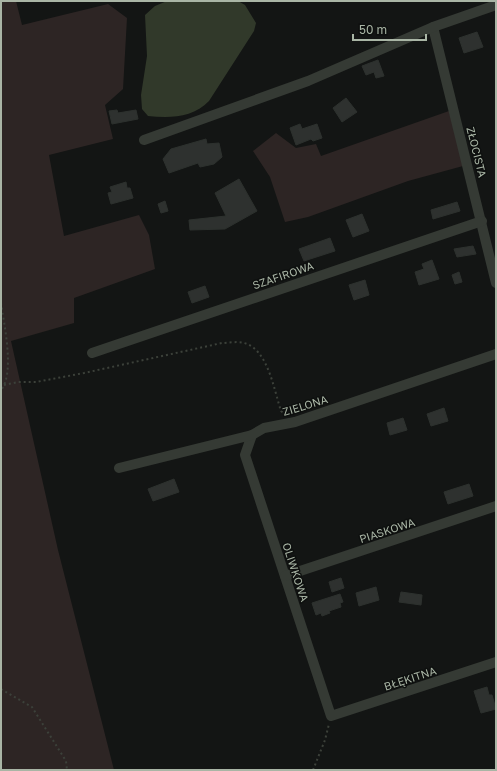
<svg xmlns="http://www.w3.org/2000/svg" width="497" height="771" font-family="'Golos Text',sans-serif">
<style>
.green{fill:#2d2524}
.water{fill:#31392a}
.building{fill:#2e312f;stroke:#2d312e}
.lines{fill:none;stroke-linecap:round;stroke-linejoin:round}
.path{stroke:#3c413a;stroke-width:2;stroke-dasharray:2 3;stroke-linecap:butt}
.minor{stroke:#353a34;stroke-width:10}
.labels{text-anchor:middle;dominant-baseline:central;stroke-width:3;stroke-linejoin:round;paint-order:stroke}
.street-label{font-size:11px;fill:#a9b5a5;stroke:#0e100f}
</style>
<rect width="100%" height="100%" fill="#131514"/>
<!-- green -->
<g class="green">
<polygon points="1,1 16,1 22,25 108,4 127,18 123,89 105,105 113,139 49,155 64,236 139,215 149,235 155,269 74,298 74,323 11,341 58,550 114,770 1,770"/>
<polygon points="449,111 463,166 408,181 308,217 285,222 270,177 253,151 276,133 296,148 316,144 321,156"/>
</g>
<!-- water -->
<path class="water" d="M167,1H238L245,5L256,23L254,31L209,101C193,118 170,118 148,116L142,109L141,95L147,56L145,15L155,6Z"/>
<!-- building -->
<g class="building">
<polygon points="477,32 483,47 464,53 459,38"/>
<polygon points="378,60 384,76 376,78 374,72 366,75 362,66"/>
<polygon points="346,98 357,112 342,122 333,108"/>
<polygon points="117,110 118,113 136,110 138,119 112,124 109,111"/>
<polygon points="300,124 302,129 317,124 322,138 313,141 311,139 296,145 290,128"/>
<polygon points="206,139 207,144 219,143 222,157 214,164 200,167 198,163 169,173 163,159 171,149"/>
<polygon points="239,179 257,211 225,229 190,230 189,220 226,216 215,193"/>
<polygon points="126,182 127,188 130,188 133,198 111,204 108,193 112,192 110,187"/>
<polygon points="165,201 168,211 161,213 158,204"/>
<polygon points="457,202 460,211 433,219 431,210"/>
<polygon points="362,214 369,231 353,237 346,220"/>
<polygon points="330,238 335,251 304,261 299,249"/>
<polygon points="473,246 476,254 457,257 454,249"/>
<polygon points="432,260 439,279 419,285 415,272 424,269 422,264"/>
<polygon points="459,272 462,282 455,284 452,275"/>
<polygon points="365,280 369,295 354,300 349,285"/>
<polygon points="205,286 209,297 192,303 188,292"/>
<polygon points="444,408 448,421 431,426 427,414"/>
<polygon points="403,418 407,430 390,435 387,423"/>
<polygon points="174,479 179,492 153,501 148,489"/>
<polygon points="469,484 473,496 448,504 444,492"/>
<polygon points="341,578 344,588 332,592 329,582"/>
<polygon points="376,587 379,600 359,606 356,593"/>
<polygon points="401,592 422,595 421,605 399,602"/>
<polygon points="340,594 343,602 340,603 341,607 329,611 330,613 322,616 321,613 316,615 312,603"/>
<polygon points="487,687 489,695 492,695 496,709 481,713 474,691"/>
</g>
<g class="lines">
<!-- path -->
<g class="path">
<path d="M1,303C4,324 15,373 1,390"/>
<path d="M4,385L18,382H36L84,373L222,343C228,343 237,341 244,343C268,349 274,390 281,411L286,415"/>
<polyline points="1,689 32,707 66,761 67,770"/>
<polyline points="313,770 325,740 329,724"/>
</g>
<!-- minor -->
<g class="minor">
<polyline points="433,27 496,283"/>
<polyline points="144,140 308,81 433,27 496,5"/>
<polyline points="92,353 482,221"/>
<polyline points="252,435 245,455 331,716 496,662"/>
<polyline points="119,468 252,435 264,428 295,422 496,354"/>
<polyline points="285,576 496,506"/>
</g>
</g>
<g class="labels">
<!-- street labels -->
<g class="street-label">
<text transform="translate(477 152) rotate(76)">ZŁOCISTA</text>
<text transform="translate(283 275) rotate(-19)">SZAFIROWA</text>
<text transform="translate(305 405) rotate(-17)">ZIELONA</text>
<text transform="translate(387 530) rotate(-18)">PIASKOWA</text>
<text transform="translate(296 572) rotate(72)">OLIWKOWA</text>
<text transform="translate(410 678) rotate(-18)">BŁĘKITNA</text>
</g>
</g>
<!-- border -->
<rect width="497" height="771" fill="none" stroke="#a9b5a5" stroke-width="4"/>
<!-- scale -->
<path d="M353 34v6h73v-6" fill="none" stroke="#a9b5a5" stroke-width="2"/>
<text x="359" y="34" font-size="12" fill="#a9b5a5" stroke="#0e100f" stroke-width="3" paint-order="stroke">50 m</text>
</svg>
